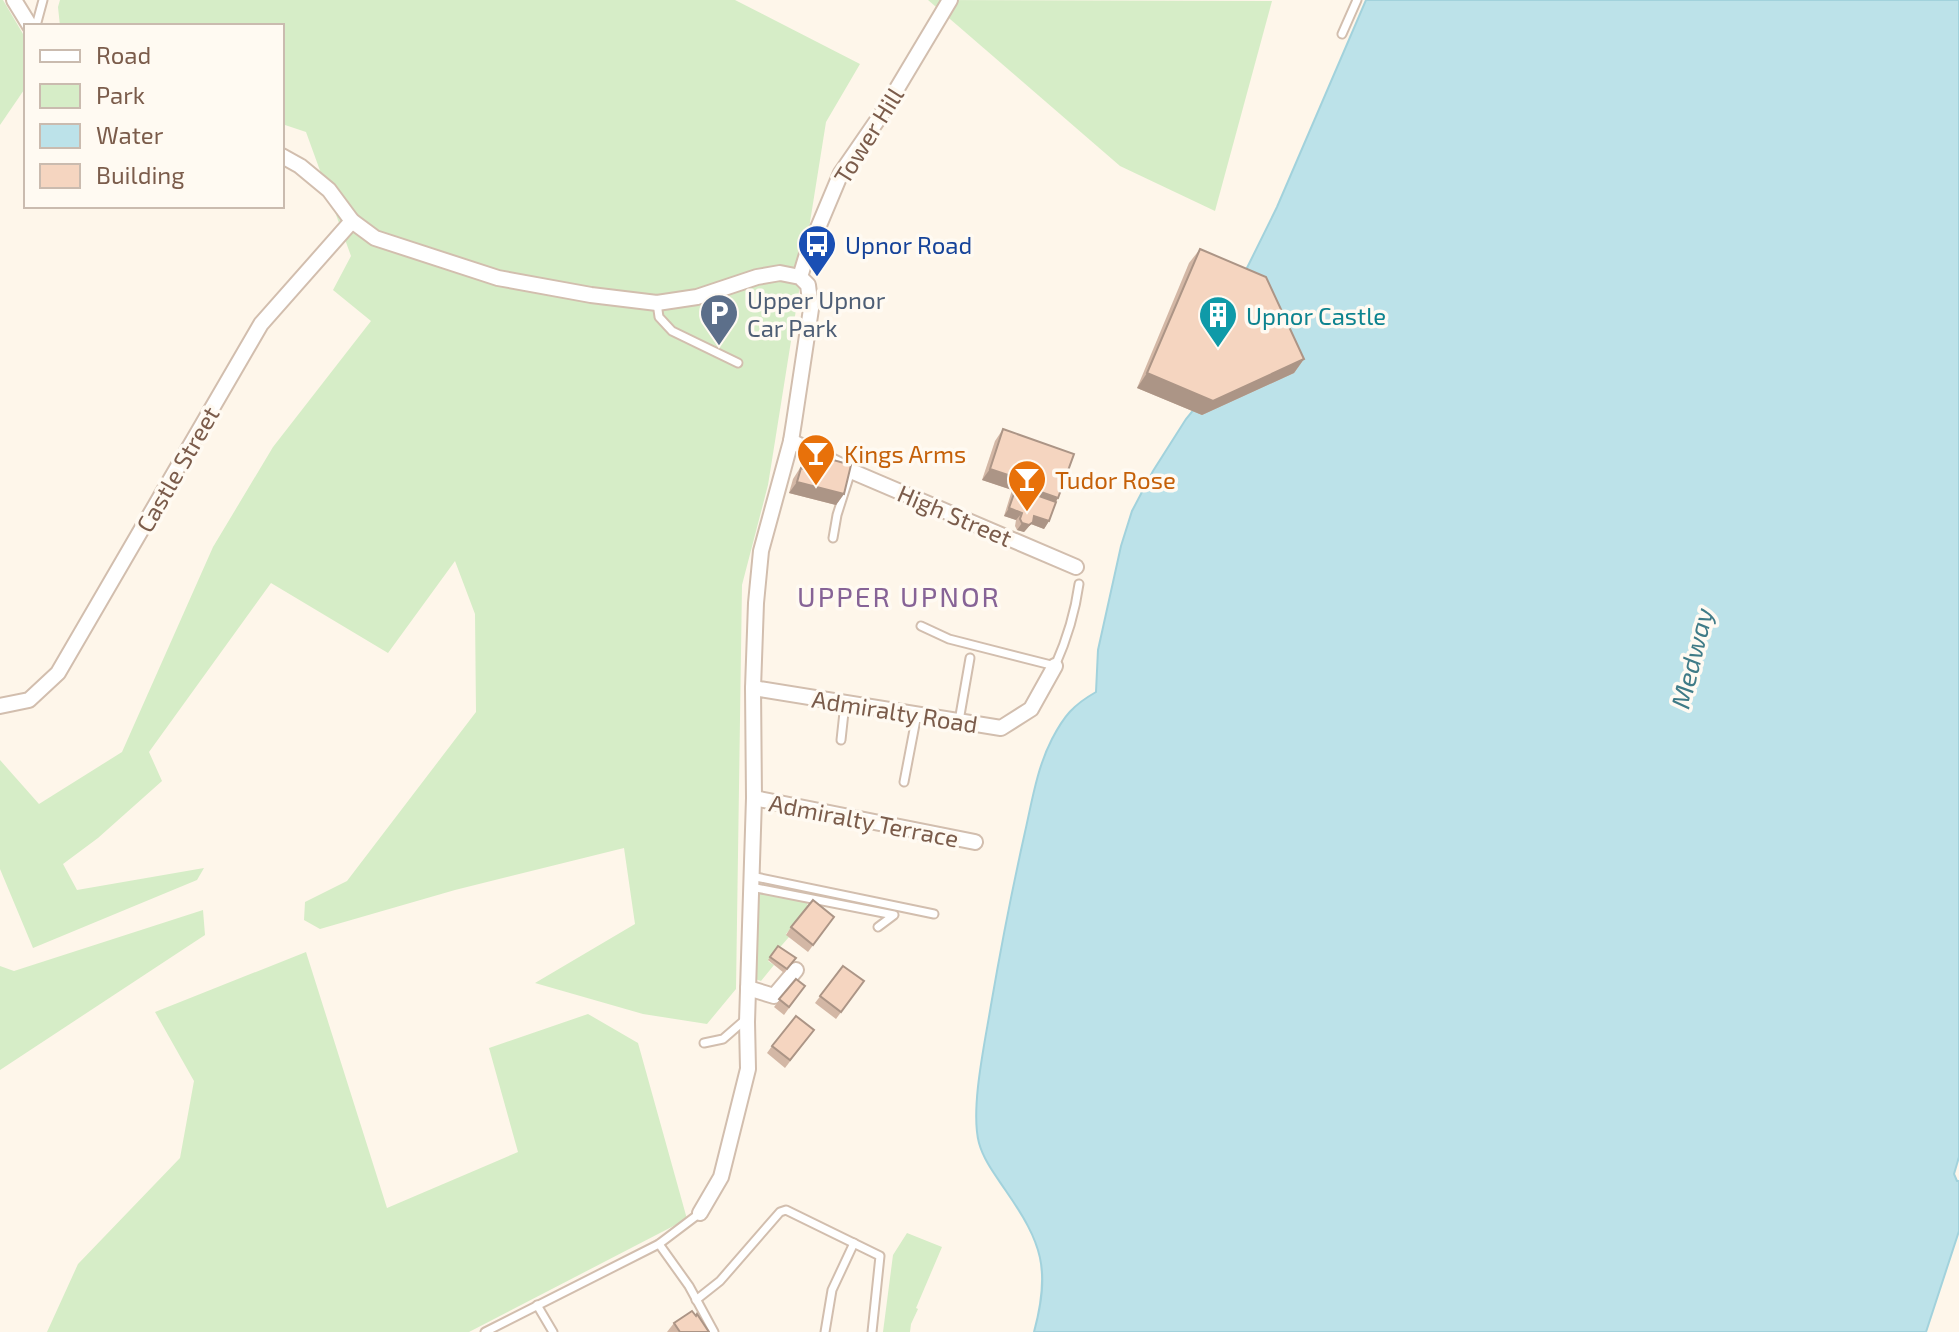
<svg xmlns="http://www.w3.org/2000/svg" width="1959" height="1332" font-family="'Exo 2',sans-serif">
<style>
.green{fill:#d6edc7}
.water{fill:#bce2e9;stroke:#a2d2dc;stroke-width:2}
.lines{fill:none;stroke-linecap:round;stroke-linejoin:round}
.service-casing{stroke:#d2beae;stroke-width:11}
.minor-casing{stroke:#d2beae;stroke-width:18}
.service{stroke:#fff;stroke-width:7}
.minor{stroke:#fff;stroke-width:14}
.wall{fill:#d3b7a5}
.shaded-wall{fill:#ac9586}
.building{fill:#f5d5c0;stroke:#ac9586;stroke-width:2}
.labels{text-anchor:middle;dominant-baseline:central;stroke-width:7;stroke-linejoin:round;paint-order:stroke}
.street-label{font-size:24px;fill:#7b5c4b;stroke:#fffaf2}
.transit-label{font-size:24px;fill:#164399;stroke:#fffaf2;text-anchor:start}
.service-label{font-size:24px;fill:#4e5e75;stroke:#fffaf2;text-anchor:start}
.culture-label{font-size:24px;fill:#0d838f;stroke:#fffaf2;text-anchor:start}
.food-label{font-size:24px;fill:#c56008;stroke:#fffaf2;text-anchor:start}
.water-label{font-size:26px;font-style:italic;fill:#3f7b87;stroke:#fffaf2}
.quarter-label{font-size:28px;letter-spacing:2px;fill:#866396;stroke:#fffaf2}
</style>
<rect width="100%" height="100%" fill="#fef6ea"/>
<!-- green -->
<g class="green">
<polygon points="0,0 3,0 26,39 26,87 0,125"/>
<polygon points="60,0 735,0 860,64 826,122 768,485 742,585 736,989 707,1024 643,1014 535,983 635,924 624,848 455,890 320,929 304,920 305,902 347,881 476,712 475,614 455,561 388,653 271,583 149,752 162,781 98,838 63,864 77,890 204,868 197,880 33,948 0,869 0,760 39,804 122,752 213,547 273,447 371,321 333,290 351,256 306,132 282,124 282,26 60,26 58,7"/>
<polygon points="928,0 1272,1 1215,211 1120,166"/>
<polygon points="762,892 807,903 808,907 786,934 789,937 768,961 774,965 761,981 749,977 754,901"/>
<polygon points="203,910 205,935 0,1070 0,966 14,971"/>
<polygon points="306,952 387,1208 518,1152 489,1048 588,1014 638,1043 687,1219 469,1332 47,1332 78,1264 180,1158 194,1081 155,1012"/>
<polygon points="907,1233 942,1247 916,1308 918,1309 911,1324 910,1332 883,1332 893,1255"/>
</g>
<!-- water -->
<path class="water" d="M1366,0H1959V1157L1954,1174L1957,1181H1959V1231L1926,1332H1034C1051,1269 1042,1243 1006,1191C996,1176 984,1161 979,1143C970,1109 985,1042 991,1005C1001,947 1012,890 1025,832C1032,801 1037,768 1052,739C1064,716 1073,705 1096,692L1098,650L1121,546L1132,511L1153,471L1186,419L1204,397L1243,276L1277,207Z"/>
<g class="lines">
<!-- service casing -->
<g class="service-casing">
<g id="service">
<polyline points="36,26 43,0"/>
<polyline points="1342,34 1357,0"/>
<polyline points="657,303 659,317 672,331 738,363"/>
<polyline points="833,538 837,515 851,471"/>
<path d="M921,626L949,639L1055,666C1067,639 1075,613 1079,584"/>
<polyline points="959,721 970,658"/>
<polyline points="841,740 845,703"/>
<polyline points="904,782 917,714"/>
<polyline points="751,876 934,914"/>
<polyline points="751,887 894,915 878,927"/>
<polyline points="704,1043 723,1039 746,1019"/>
<polyline points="659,1244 689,1286 714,1332"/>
<polyline points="696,1300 720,1281 780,1212 786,1210 880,1256 872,1332"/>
<polyline points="537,1305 553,1332"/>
<polyline points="485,1332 659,1244 700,1213"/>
<polyline points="825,1332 832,1290 854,1243"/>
</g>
</g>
<!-- minor casing -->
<g class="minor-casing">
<g id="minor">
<polyline points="14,0 30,26"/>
<polyline points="282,156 300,166 329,190 352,221 375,238 498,278 591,295 657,303 697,297 757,277 780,273 800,277 808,285 811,309 794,422 791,441 761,551 756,603 753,688 754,798 747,1022 748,1069 721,1177 700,1213"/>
<polyline points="800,277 807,254 841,173 883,112 950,0"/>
<polyline points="791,441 851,471 1076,567"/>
<polyline points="753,688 1001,728 1031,709 1055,666"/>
<polyline points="0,706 29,700 58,673 261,324 352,221"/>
<polyline points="754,798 975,842"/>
<polyline points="748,988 774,996 796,970"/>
</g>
</g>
<!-- service -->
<use href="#service" class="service"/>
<!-- minor -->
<use href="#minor" class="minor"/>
</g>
<!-- wall -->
<g class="wall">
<polygon points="1200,249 1304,359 1294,373 1202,415 1137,388 1189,263"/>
<polygon points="1003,429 1058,498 1056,502 1049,521 1044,529 1031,524 1024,532 1017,530 1015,526 1016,520 1004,516 1012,490 982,480 995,441"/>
<polygon points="807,457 844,494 836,505 789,493 793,479"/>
<polygon points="834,917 808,952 786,935 791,927"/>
<polygon points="778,946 796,958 784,973 768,960"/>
<polygon points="843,966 864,981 836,1019 815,1003"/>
<polygon points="796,979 805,986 784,1015 774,1007"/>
<polygon points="814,1030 785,1068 767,1053 772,1046"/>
<polygon points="696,1316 709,1332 667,1332 674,1323"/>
</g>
<!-- shaded-wall -->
<g class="shaded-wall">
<polygon points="1304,359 1294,373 1202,415 1137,388 1147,373"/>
<polygon points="990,469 1020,479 1012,490 982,480"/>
<polygon points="797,482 844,494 836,505 789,493"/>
<polygon points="1018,484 1058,498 1051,509 1016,488"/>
<polygon points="1009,508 1022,513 1016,520 1004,516"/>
<polygon points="1034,516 1049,521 1044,529 1031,524 1024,532 1017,530 1022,523"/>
</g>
<!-- building -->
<g class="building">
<polygon points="1200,249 1266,277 1304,359 1213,401 1147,373"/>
<polygon points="1003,429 1074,454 1058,498 1018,484 1020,479 990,469"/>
<polygon points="825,454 830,455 833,460 851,465 844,494 797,482 801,468 804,469 807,457 811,456 821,458"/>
<polygon points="1016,488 1056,502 1049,521 1034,516 1033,522 1029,525 1022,523 1020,519 1022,513 1009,508"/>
<polygon points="813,900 834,917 813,945 791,927"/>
<polygon points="778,946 796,958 787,969 770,957"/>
<polygon points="843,966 864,981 841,1012 820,996"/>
<polygon points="796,979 805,986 789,1007 779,999"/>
<polygon points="796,1016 814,1030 790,1060 772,1046"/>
<polygon points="692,1311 696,1316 697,1314 709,1332 680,1332 674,1323"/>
</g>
<!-- icons -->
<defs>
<g id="bus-pin" transform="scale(2)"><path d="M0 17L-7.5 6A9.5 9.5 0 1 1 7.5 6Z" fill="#1a4fb4" stroke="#fffaf2"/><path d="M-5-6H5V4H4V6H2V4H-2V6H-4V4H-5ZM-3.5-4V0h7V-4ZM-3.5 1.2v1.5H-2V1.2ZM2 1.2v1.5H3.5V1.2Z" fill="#fff"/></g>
<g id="parking-pin" transform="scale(2)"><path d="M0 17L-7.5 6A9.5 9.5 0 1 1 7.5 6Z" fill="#5c6f8a" stroke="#fffaf2"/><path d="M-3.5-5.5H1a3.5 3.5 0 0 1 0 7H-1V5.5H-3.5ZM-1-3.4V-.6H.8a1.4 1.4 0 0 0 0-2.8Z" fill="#fff"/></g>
<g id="building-pin" transform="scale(2)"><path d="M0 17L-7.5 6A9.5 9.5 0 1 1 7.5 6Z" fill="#0f9aa8" stroke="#fffaf2"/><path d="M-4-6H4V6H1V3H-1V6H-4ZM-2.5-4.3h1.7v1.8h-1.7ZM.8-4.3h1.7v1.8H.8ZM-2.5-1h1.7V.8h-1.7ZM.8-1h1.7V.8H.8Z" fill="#fff"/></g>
<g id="bar-pin" transform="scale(2)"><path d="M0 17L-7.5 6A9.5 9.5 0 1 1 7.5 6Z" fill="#e8710a" stroke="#fffaf2"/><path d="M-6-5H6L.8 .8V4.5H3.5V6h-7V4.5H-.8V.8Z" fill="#fff"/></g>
</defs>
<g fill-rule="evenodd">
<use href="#bus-pin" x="817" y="244"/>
<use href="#parking-pin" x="719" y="313"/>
<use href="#building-pin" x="1218" y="315"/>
<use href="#bar-pin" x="816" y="453"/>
<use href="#bar-pin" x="1027" y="479"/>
</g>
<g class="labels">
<!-- street labels -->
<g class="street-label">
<text transform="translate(868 135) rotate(-58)">Tower Hill</text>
<text transform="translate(177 469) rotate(-60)">Castle Street</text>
<text transform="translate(955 515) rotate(23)">High Street</text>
<text transform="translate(895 711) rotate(9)">Admiralty Road</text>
<text transform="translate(864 820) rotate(11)">Admiralty Terrace</text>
</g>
<!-- transit labels -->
<g class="transit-label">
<text x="845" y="244">Upnor Road</text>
</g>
<!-- service labels -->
<g class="service-label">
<text x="747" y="299">Upper Upnor<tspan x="747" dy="28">Car Park</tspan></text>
</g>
<!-- culture labels -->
<g class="culture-label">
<text x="1246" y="315">Upnor Castle</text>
</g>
<!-- food labels -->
<g class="food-label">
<text x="844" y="453">Kings Arms</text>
<text x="1055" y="479">Tudor Rose</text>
</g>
<!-- water labels -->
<g class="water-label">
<text transform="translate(1691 658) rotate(-76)">Medway</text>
</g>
<!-- quarter labels -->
<g class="quarter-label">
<text x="899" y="596">UPPER UPNOR</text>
</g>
</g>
<!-- legend -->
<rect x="24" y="24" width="260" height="184" fill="#fffaf2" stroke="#cabbaf" stroke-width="2"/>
<rect x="40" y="50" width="40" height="12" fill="#ffffff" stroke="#cabbaf" stroke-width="2"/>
<text x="96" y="64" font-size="24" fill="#7b5c4b">Road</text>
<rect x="40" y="84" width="40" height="24" fill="#d6edc7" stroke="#cabbaf" stroke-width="2"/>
<text x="96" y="104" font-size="24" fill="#7b5c4b">Park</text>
<rect x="40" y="124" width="40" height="24" fill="#bce2e9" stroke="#cabbaf" stroke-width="2"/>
<text x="96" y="144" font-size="24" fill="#7b5c4b">Water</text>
<rect x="40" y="164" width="40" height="24" fill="#f5d5c0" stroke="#cabbaf" stroke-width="2"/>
<text x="96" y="184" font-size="24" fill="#7b5c4b">Building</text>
</svg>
